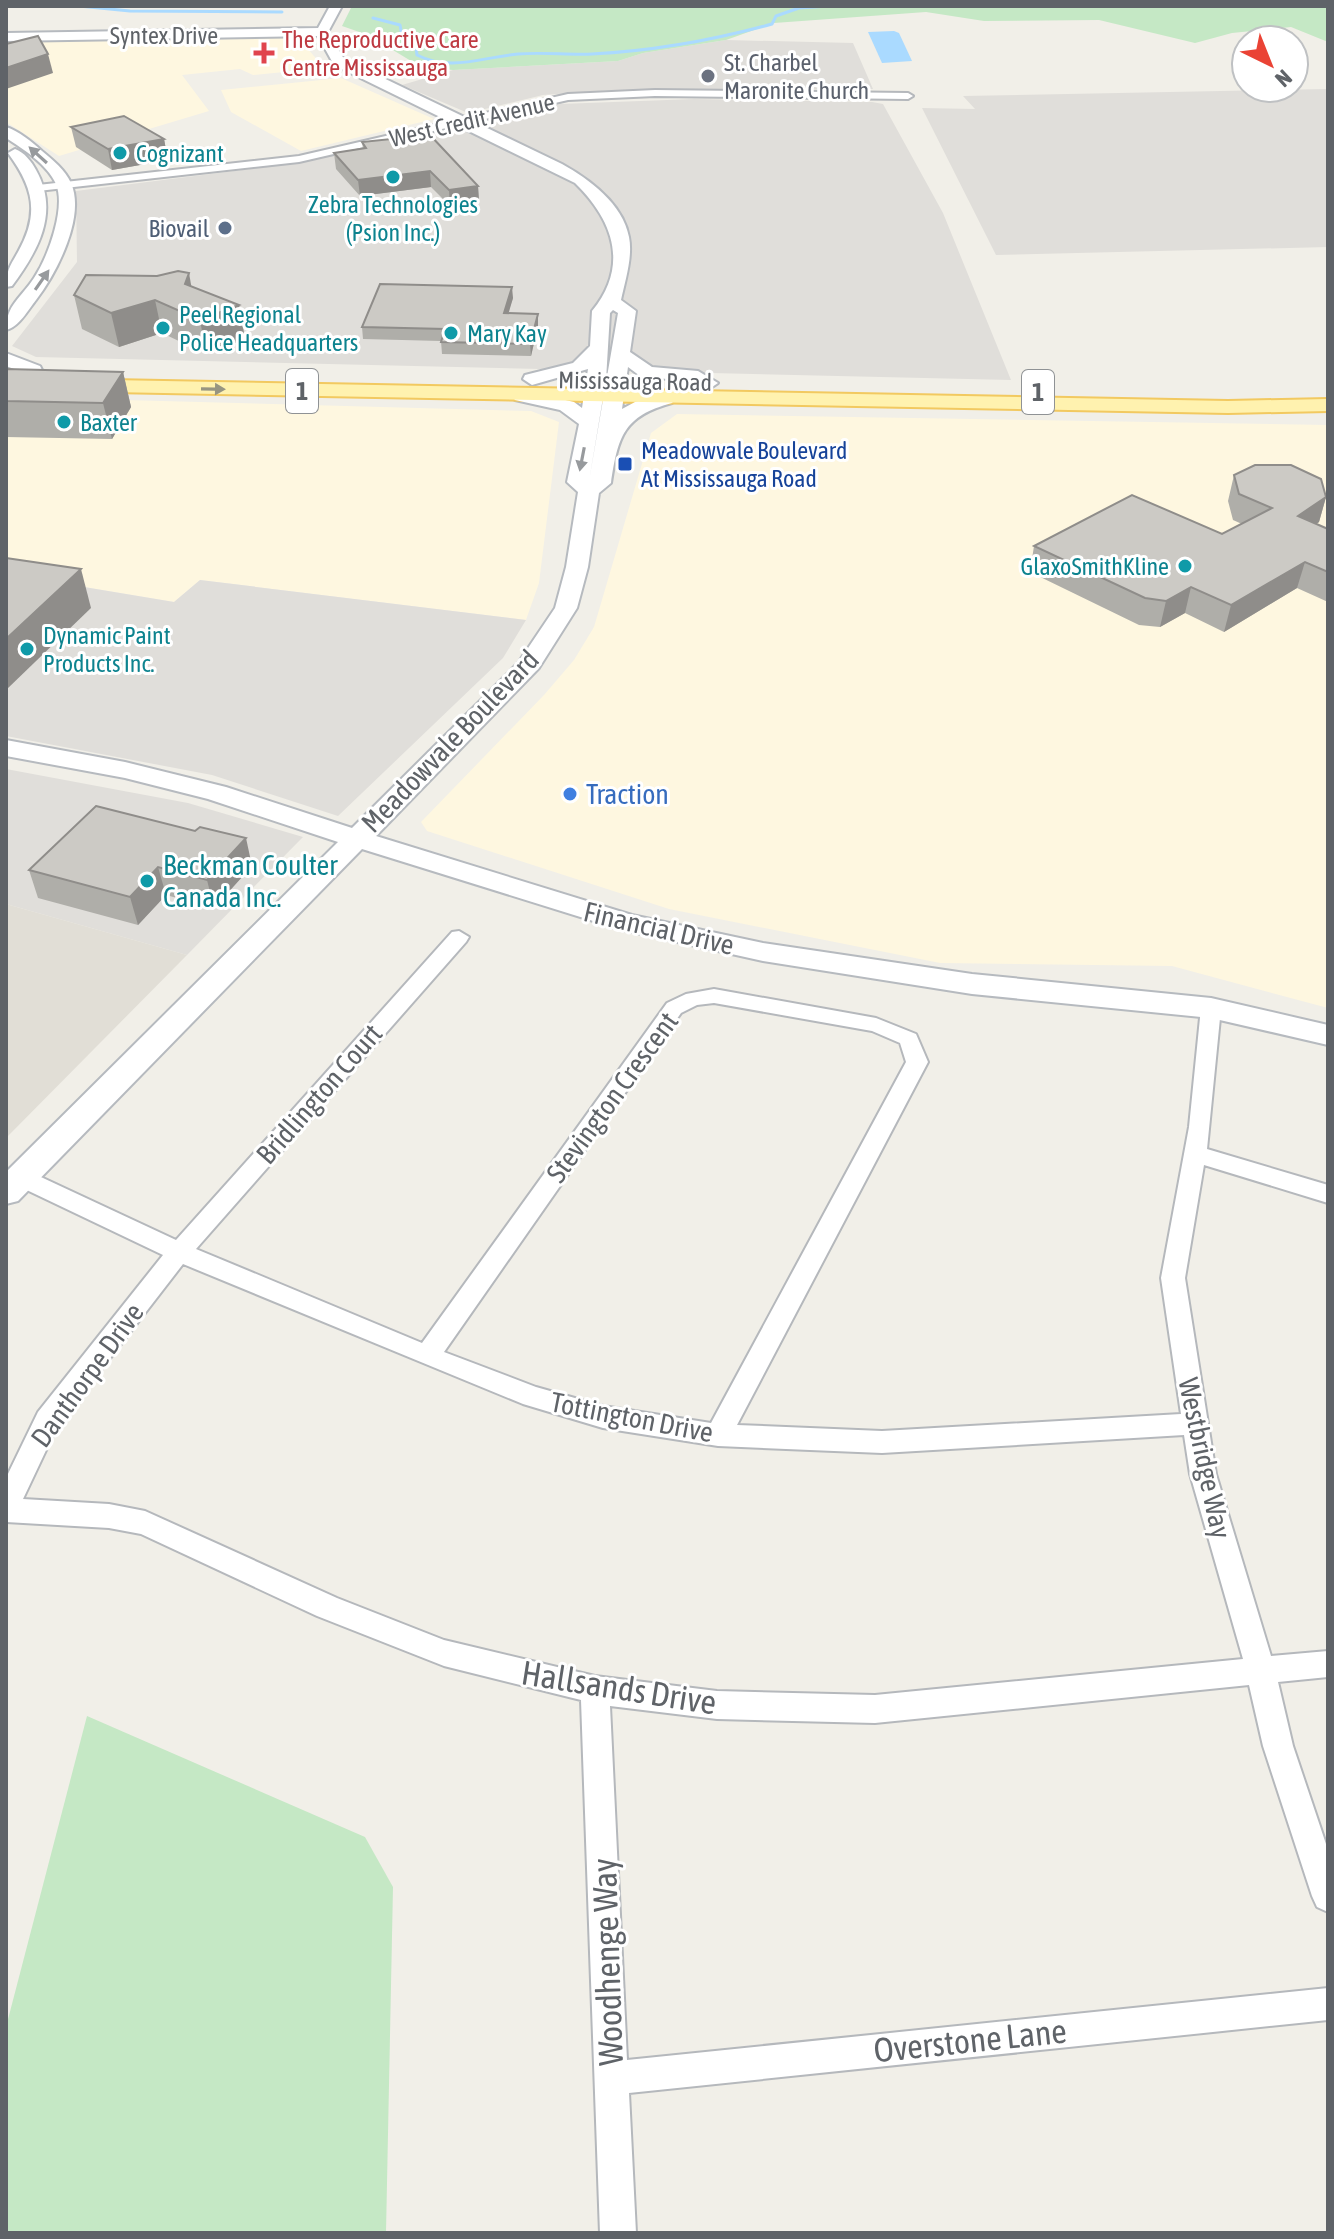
<svg xmlns="http://www.w3.org/2000/svg" width="1334" height="2239" font-family="'Asap Condensed',sans-serif">
<style>
.commercial{fill:#fef7e0}
.industrial{fill:#e0deda}
.education{fill:#e1ded6}
.green{fill:#c5e8c5}
.water{fill:#aadaff}
.lines{fill:none;stroke-linecap:round;stroke-linejoin:round}
.stream{stroke:#aadaff;stroke-width:3}
.street-casing{stroke:#b5b8bc;stroke-width:4}
.secondary-casing{stroke:#b6babf;stroke-width:4}
.primary-casing{stroke:#f2c960;stroke-width:4}
.street{fill:#fff;fill-rule:evenodd}
.secondary{fill:#fff;fill-rule:evenodd}
.primary{fill:#fff2af;fill-rule:evenodd}
.wall{fill:#afaea9}
.shaded-wall{fill:#8f8d8a}
.building{fill:#cccac5;stroke:#8f8d8a;stroke-width:2}
.oneway{fill:#979a9d}
.oneway2{fill:#979581}
.health-dot{fill:#e0444e;stroke:#fff;stroke-width:3}
.worship-dot{fill:#6b7280;stroke:#fff;stroke-width:3}
.culture-dot{fill:#0f9aa8;stroke:#fff;stroke-width:3}
.service-dot{fill:#5c6f8a;stroke:#fff;stroke-width:3}
.transit-dot{fill:#1a4fb4;stroke:#fff;stroke-width:3}
.shop-dot{fill:#3f7fe0;stroke:#fff;stroke-width:3}
.labels{text-anchor:middle;dominant-baseline:central;stroke-width:6;stroke-linejoin:round;paint-order:stroke}
.far-street-label{font-size:24px;fill:#5f6368;stroke:#fff}
.far-health-label{font-size:24px;fill:#be3a42;stroke:#fff;text-anchor:start}
.far-worship-label{font-size:24px;fill:#5b616d;stroke:#fff;text-anchor:start}
.far-culture-label{font-size:24px;fill:#0d838f;stroke:#fff;text-anchor:start}
.far-service-label{font-size:24px;fill:#4e5e75;stroke:#fff;text-anchor:end}
.far-transit-label{font-size:24px;fill:#164399;stroke:#fff;text-anchor:start}
.shield{fill:#fff;stroke:#8f9295;stroke-width:2}
.shield-label{font-size:26px;font-weight:bold;fill:#5f6368}
.street-label{font-size:28px;fill:#5f6368;stroke:#fff}
.shop-label{font-size:28px;fill:#366cbe;stroke:#fff;text-anchor:start}
.culture-label{font-size:28px;fill:#0d838f;stroke:#fff;text-anchor:start}
.near-street-label{font-size:34px;fill:#5f6368;stroke:#fff}
</style>
<rect width="100%" height="100%" fill="#f1efe8"/>
<!-- commercial -->
<g class="commercial">
<polygon points="297,36 324,68 253,75 240,69 182,75 209,111 59,156 6,122 6,42 59,38 185,41"/>
<polygon points="341,78 434,119 301,151 231,112 221,90"/>
<polygon points="11,397 531,411 559,422 539,583 526,620 200,580 174,602 6,574 6,400"/>
<polygon points="677,414 1328,425 1328,1008 1172,966 940,963 669,909 427,831 421,822 544,695 574,660 594,627 651,433"/>
</g>
<!-- industrial -->
<g class="industrial">
<polygon points="726,40 853,43 873,89 614,90 543,95 468,113 402,85 453,70 618,61 643,53"/>
<polygon points="1328,89 1328,247 996,255 922,108 975,109 963,96"/>
<polygon points="694,99 872,102 883,104 943,213 1011,380 36,357 12,346 77,262 76,191 305,162 560,104"/>
<polygon points="6,574 174,602 200,580 526,620 503,658 338,816 212,775 6,736"/>
<polygon points="6,769 188,803 303,837 187,955 6,904"/>
</g>
<!-- education -->
<polygon class="education" points="6,904 187,955 6,1138"/>
<!-- green -->
<g class="green">
<polygon points="352,6 1328,6 1328,42 1291,27 1232,33 1195,43 1099,20 984,21 926,12 774,23 726,40 643,53 618,61 453,70 421,67 368,35 342,26"/>
<polygon points="87,1716 365,1837 393,1887 386,2233 6,2233 6,2027"/>
</g>
<!-- water -->
<polygon class="water" points="894,31 899,33 912,61 882,63 868,32"/>
<g class="lines">
<!-- stream -->
<g class="stream">
<polyline points="79,6 130,11 282,12"/>
<path d="M373,18L400,25L403,41L416,47L417,55C450,72 483,57 518,54C543,52 567,55 592,54C652,51 714,40 772,24L776,16L799,8L829,6"/>
</g>
<!-- street casing -->
<g class="street-casing">
<g id="street">
<polygon points="655,90 908,93 913,96 908,99 655,96 568,100 299,162 38,191 33,188 38,185 299,156 568,94"/>
<path d="M459,931L469,937L466,942L196,1249L422,1343L667,1003L686,994L714,989L876,1018L916,1034L928,1062L737,1425L882,1431L1181,1414L1161,1278L1189,1127L1201,1008L1204,1003L1211,1001L1221,1008L1207,1149L1328,1185V1203L1204,1165L1185,1278L1216,1474L1271,1656L1328,1651V1677L1278,1682L1293,1746L1328,1850V1912L1317,1907L1312,1896L1263,1746L1249,1685L875,1723L717,1719L610,1706L627,2060L1328,1988V2020L629,2093L636,2233H600L581,1700L444,1666L317,1616L141,1534L109,1528L6,1522V1478L38,1412L163,1255L12,1183L9,1177L12,1171L20,1169L28,1171L176,1240L452,932ZM714,1003L872,1031L900,1043L906,1062L711,1423L603,1406L536,1387L444,1352L681,1013L697,1005ZM183,1264L523,1404L603,1428L718,1446L882,1453L1184,1435L1190,1474L1243,1659L875,1695L717,1691L595,1676L444,1640L337,1598L145,1511L109,1504L23,1499L57,1427Z"/>
</g>
</g>
<!-- secondary casing -->
<g class="secondary-casing">
<g id="secondary">
<path d="M330,6H342L328,32L344,59L562,164C589,179 623,204 629,237C633,257 625,281 621,300L636,311L630,352L652,367L698,371L718,383L709,389L694,382L640,376L628,367L622,409L635,402L665,393L675,399L672,403C623,416 618,437 611,483L599,493L588,567L577,608L539,668L376,836L632,915L763,943L972,974L1211,998L1328,1025V1045L1211,1018L972,994L763,961L619,929L362,849L18,1201L6,1204V1172L338,842L208,799L125,778L6,756V740L125,762L226,787L352,828L518,663L555,608L566,567L578,492L567,482L579,424L560,410L515,400L512,396L522,390L574,402L582,408L588,369L532,385L523,379L525,375L573,363L590,346L592,311C629,266 614,221 575,183L334,65L318,36L6,41V33L318,28ZM613,310L618,313L589,481L606,380L610,313Z"/>
<path d="M6,127C19,131 32,142 42,151C53,160 65,170 71,183C86,217 56,274 36,300C28,310 19,327 6,330C6,305 21,298 34,278C48,257 66,208 56,184C47,164 23,149 6,138Z"/>
<path d="M15,149C24,152 32,162 36,170C60,212 38,251 12,286L6,287C6,271 10,266 18,252C40,213 33,187 8,153Z"/>
<polygon points="6,353 40,366 42,370 33,376 6,366"/>
</g>
</g>
<!-- primary casing -->
<g class="primary-casing">
<polygon id="primary" points="6,378 1228,401 1328,399 1328,411 1228,413 6,390"/>
</g>
<!-- street -->
<use href="#street" class="street"/>
<!-- secondary -->
<use href="#secondary" class="secondary"/>
<!-- primary -->
<use href="#primary" class="primary"/>
</g>
<!-- wall -->
<g class="wall">
<polygon points="71,127 164,139 168,160 112,170 76,147"/>
<polygon points="362,142 478,186 479,202 450,206 431,187 360,196 336,169 334,153 363,149"/>
<polygon points="191,286 239,305 245,339 206,354 162,333 119,347 82,329 74,295"/>
<polygon points="513,298 508,313 538,314 538,326 531,356 442,354 441,341 363,339 362,327"/>
<polygon points="6,369 123,372 131,407 112,439 6,437"/>
<polygon points="1234,475 1326,497 1319,522 1316,524 1328,529 1328,602 1297,588 1224,632 1185,613 1160,627 1139,625 1030,572 1034,546 1222,534 1242,524 1233,520 1228,501"/>
<polygon points="252,866 214,908 166,895 138,925 38,898 29,870"/>
</g>
<!-- shaded-wall -->
<g class="shaded-wall">
<polygon points="48,54 53,73 6,89 6,68"/>
<polygon points="164,139 168,160 112,170 108,149"/>
<polygon points="430,171 431,187 360,196 358,180"/>
<polygon points="478,186 479,202 450,206 449,190"/>
<polygon points="189,273 195,307 191,317 185,284"/>
<polygon points="512,287 513,298 505,325 504,313"/>
<polygon points="155,300 162,333 119,347 111,313"/>
<polygon points="239,305 245,339 206,354 200,320"/>
<polygon points="538,314 538,326 531,356 530,344"/>
<polygon points="123,372 131,407 112,439 103,403"/>
<polygon points="1326,497 1319,522 1290,542 1298,516"/>
<polygon points="1305,562 1297,588 1224,632 1231,605"/>
<polygon points="81,569 91,608 6,690 6,639"/>
<polygon points="1191,587 1185,613 1160,627 1166,601"/>
<polygon points="246,838 252,866 214,908 207,880"/>
<polygon points="158,867 166,895 138,925 130,897"/>
</g>
<!-- building -->
<g class="building">
<polygon points="38,36 48,54 6,68 6,44"/>
<polygon points="124,116 164,139 108,149 71,127"/>
<polygon points="430,135 478,186 449,190 430,171 358,180 334,153 366,148 362,142"/>
<polygon points="178,271 189,273 185,284 239,305 200,320 155,300 111,313 74,295 86,275 157,276"/>
<polygon points="380,284 512,287 504,313 538,314 530,344 441,342 445,329 362,327"/>
<polygon points="6,369 123,372 103,403 6,401"/>
<polygon points="1255,465 1291,465 1321,479 1326,497 1298,516 1328,529 1328,572 1305,562 1231,605 1191,587 1166,601 1145,598 1034,546 1132,495 1222,534 1272,508 1239,494 1234,475"/>
<polygon points="6,558 81,569 6,639"/>
<polygon points="96,806 195,831 200,827 246,838 207,880 158,867 130,897 29,870"/>
</g>
<!-- one-way arrows -->
<defs><path id="oneway-solid" d="M-6-.8H1V-3.2L6.5 0L1 3.2V.8H-6Z" transform="scale(2)"/></defs>
<g class="oneway">
<use href="#oneway-solid" transform="translate(38 155) rotate(-138)"/>
<use href="#oneway-solid" transform="translate(42 280) rotate(-55)"/>
<use href="#oneway-solid" transform="translate(582 459) rotate(101)"/>
</g>
<use class="oneway2" href="#oneway-solid" transform="translate(213 389) rotate(1)"/>
<!-- markers -->
<path class="health-dot" d="M260 41h8v8h8v8h-8v8h-8v-8h-8v-8h8z"/>
<circle class="worship-dot" cx="708" cy="76" r="8"/>
<g class="culture-dot">
<circle cx="120" cy="153" r="8"/>
<circle cx="393" cy="177" r="8"/>
<circle cx="163" cy="328" r="8"/>
<circle cx="451" cy="333" r="8"/>
<circle cx="64" cy="422" r="8"/>
<circle cx="1185" cy="566" r="8"/>
<circle cx="27" cy="649" r="8"/>
<circle cx="147" cy="881" r="8"/>
</g>
<circle class="service-dot" cx="225" cy="228" r="8"/>
<rect class="transit-dot" x="617" y="456" width="16" height="16" rx="4"/>
<circle class="shop-dot" cx="570" cy="794" r="8"/>
<g class="labels">
<!-- far-street labels -->
<g class="far-street-label">
<text x="164" y="35">Syntex Drive</text>
<text transform="translate(472 120) rotate(-13)">West Credit Avenue</text>
<text transform="translate(635 381) rotate(1)">Mississauga Road</text>
</g>
<!-- far-health labels -->
<g class="far-health-label">
<text x="282" y="39">The Reproductive Care<tspan x="282" dy="28">Centre Mississauga</tspan></text>
</g>
<!-- far-worship labels -->
<g class="far-worship-label">
<text x="724" y="62">St. Charbel<tspan x="724" dy="28">Maronite Church</tspan></text>
</g>
<!-- far-culture labels -->
<g class="far-culture-label">
<text x="136" y="153">Cognizant</text>
<text x="393" y="204" text-anchor="middle">Zebra Technologies<tspan x="393" dy="28">(Psion Inc.)</tspan></text>
<text x="179" y="314">Peel Regional<tspan x="179" dy="28">Police Headquarters</tspan></text>
<text x="467" y="333">Mary Kay</text>
<text x="80" y="422">Baxter</text>
<text x="1169" y="566" text-anchor="end">GlaxoSmithKline</text>
<text x="43" y="635">Dynamic Paint<tspan x="43" dy="28">Products Inc.</tspan></text>
</g>
<!-- far-service labels -->
<g class="far-service-label">
<text x="209" y="228">Biovail</text>
</g>
<!-- far-transit labels -->
<g class="far-transit-label">
<text x="641" y="450">Meadowvale Boulevard<tspan x="641" dy="28">At Mississauga Road</tspan></text>
</g>
<!-- shield labels -->
<g class="shield">
<rect x="286" y="369" width="32" height="44" rx="6"/>
<rect x="1022" y="370" width="32" height="44" rx="6"/>
</g>
<g class="shield-label">
<text x="302" y="391">1</text>
<text x="1038" y="392">1</text>
</g>
<!-- street labels -->
<g class="street-label">
<text transform="translate(450 741) rotate(-46)">Meadowvale Boulevard</text>
<text transform="translate(659 928) rotate(13)">Financial Drive</text>
<text transform="translate(319 1094) rotate(-49)">Bridlington Court</text>
<text transform="translate(612 1097) rotate(-54)">Stevington Crescent</text>
<text transform="translate(87 1375) rotate(-54)">Danthorpe Drive</text>
<text transform="translate(632 1417) rotate(11)">Tottington Drive</text>
<text transform="translate(1205 1458) rotate(78)">Westbridge Way</text>
</g>
<!-- shop labels -->
<g class="shop-label">
<text x="586" y="794">Traction</text>
</g>
<!-- culture labels -->
<g class="culture-label">
<text x="163" y="865">Beckman Coulter<tspan x="163" dy="32">Canada Inc.</tspan></text>
</g>
<!-- near-street labels -->
<g class="near-street-label">
<text transform="translate(619 1687) rotate(9)">Hallsands Drive</text>
<text transform="translate(607 1962) rotate(-92)">Woodhenge Way</text>
<text transform="translate(970 2040) rotate(-6)">Overstone Lane</text>
</g>
</g>
<!-- border -->
<rect width="1334" height="2239" fill="none" stroke="#5f6368" stroke-width="16"/>
<!-- north arrow -->
<g transform="translate(1270 64) rotate(137)"><circle r="38" fill="#ffffff" stroke="#bfc1c3" stroke-width="2"/>
<path d="M0-6L14 30L0 20L-14 30Z" fill="#ea4335"/>
<text y="-12" font-size="22" font-weight="bold" text-anchor="middle" fill="#5f6368">N</text>
</g>
</svg>
